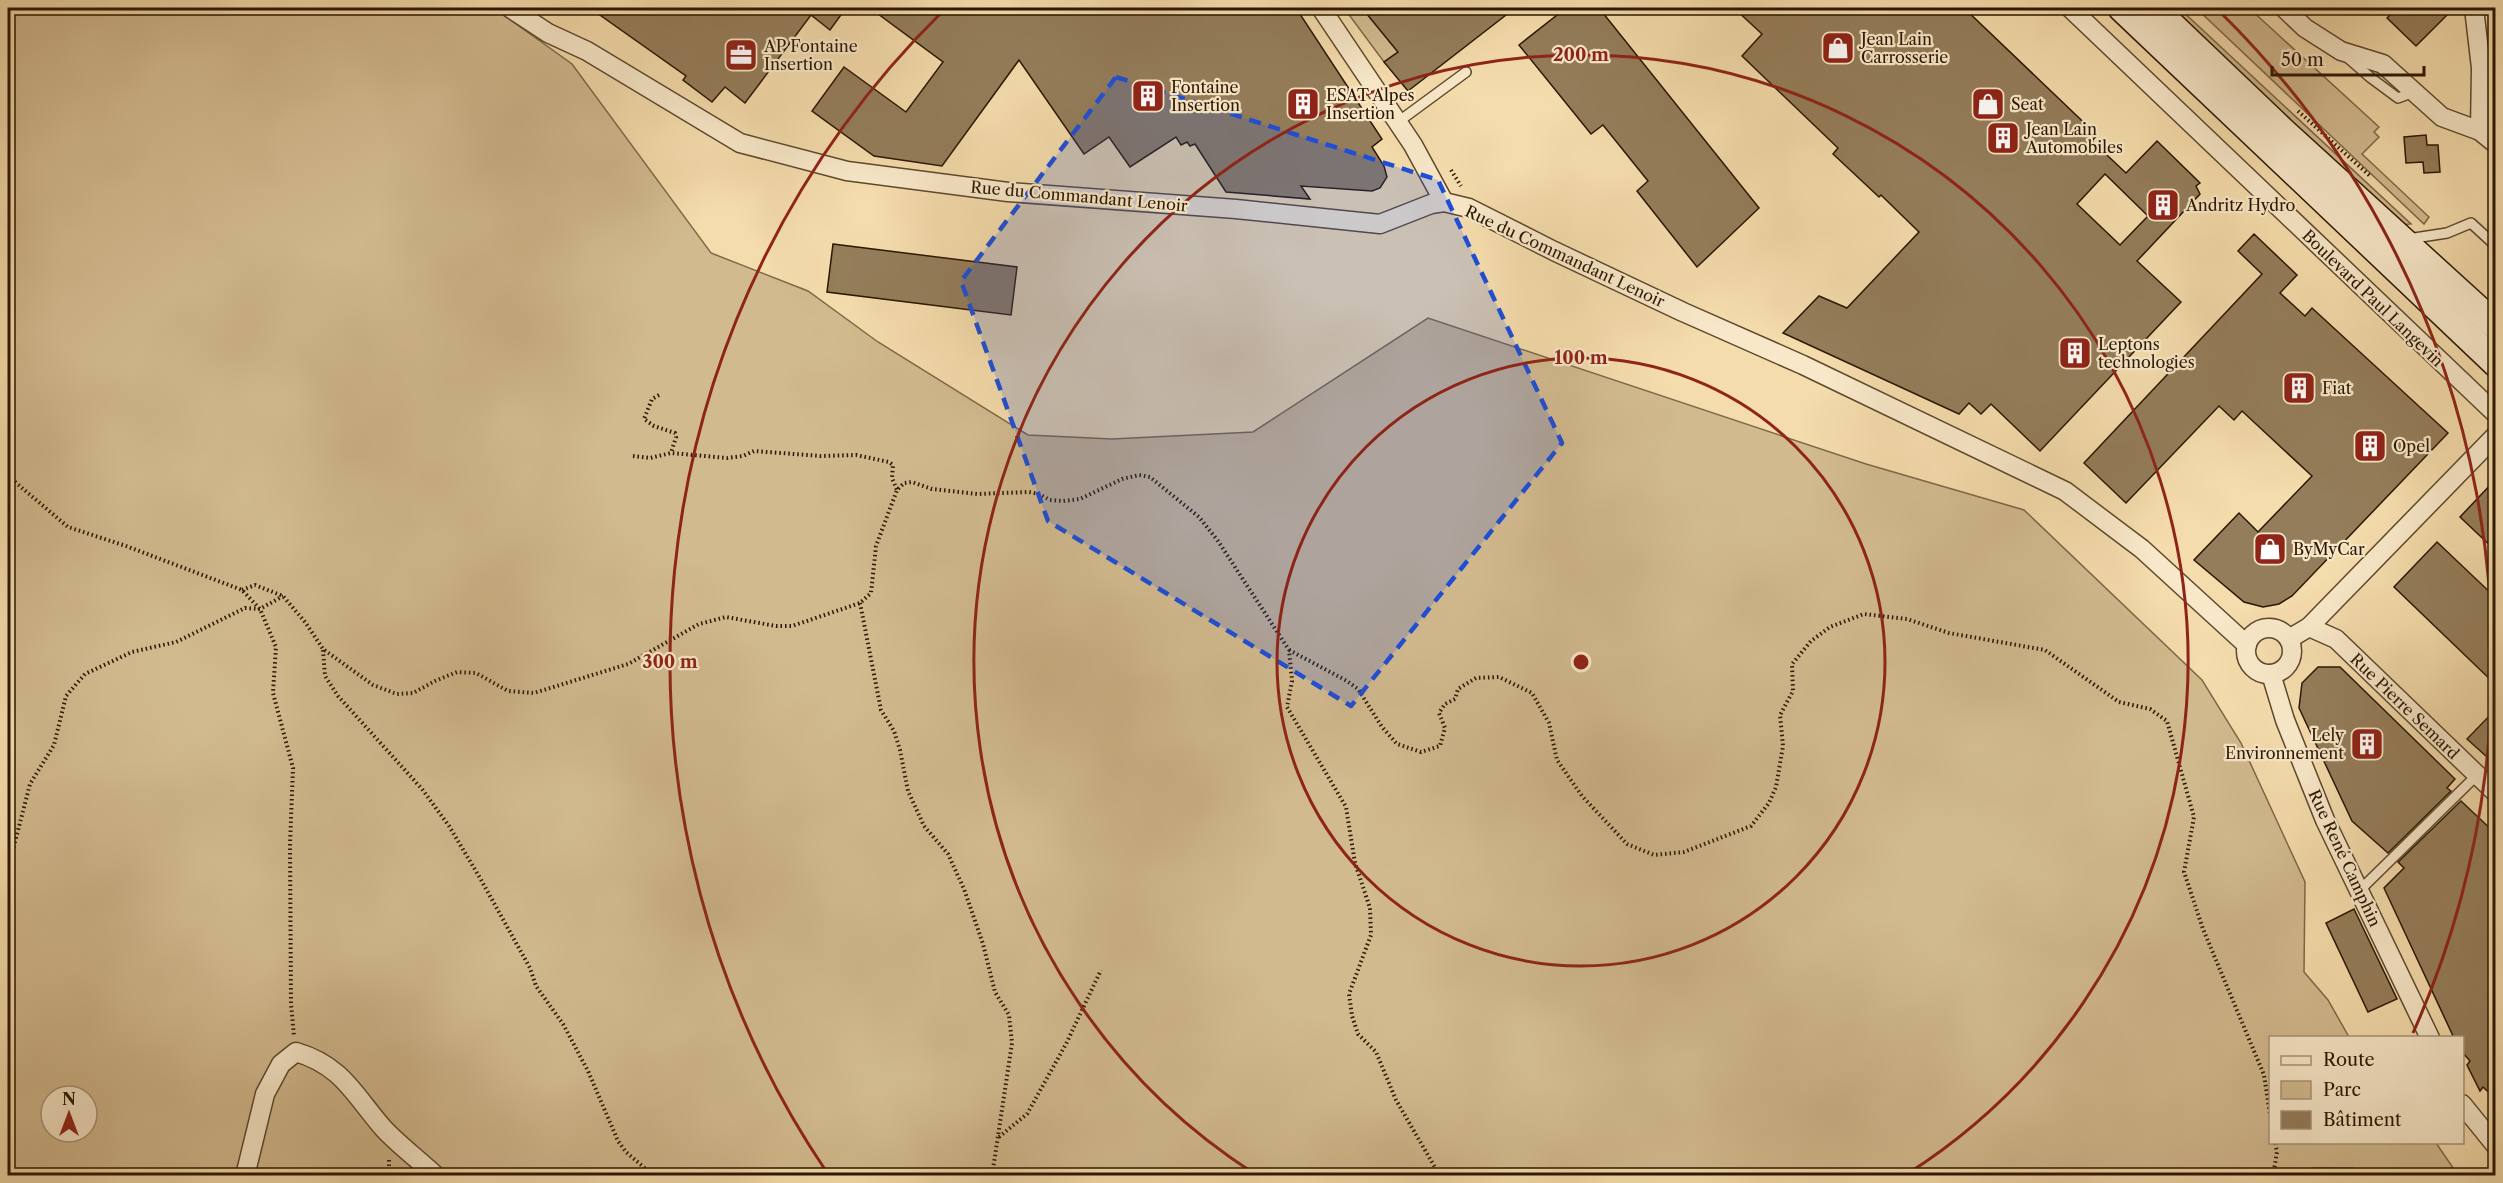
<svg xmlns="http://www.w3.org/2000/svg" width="2503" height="1183" font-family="'Libre Caslon Text',serif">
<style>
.green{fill:#d2ba8f;stroke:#7e6848;stroke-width:1.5;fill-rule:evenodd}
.building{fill:#947d5a;stroke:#2a1601;stroke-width:1.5;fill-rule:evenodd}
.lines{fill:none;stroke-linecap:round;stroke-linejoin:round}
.service-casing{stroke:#5d482c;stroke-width:12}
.minor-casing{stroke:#5d482c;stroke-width:21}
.secondary-casing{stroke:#2a1601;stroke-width:30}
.path{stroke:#2a1601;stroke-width:4;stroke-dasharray:1.5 3;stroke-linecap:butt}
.service{stroke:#f8e8c9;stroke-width:9}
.minor{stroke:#f8e8c9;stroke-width:18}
.secondary{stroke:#f8e8c9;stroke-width:27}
.marked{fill:#1d4ed8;fill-opacity:0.2;stroke:#1d4ed8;stroke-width:4.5;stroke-dasharray:12 8;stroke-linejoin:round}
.ring{fill:none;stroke:#8f2418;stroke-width:3}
.labels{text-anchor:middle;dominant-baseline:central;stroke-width:4.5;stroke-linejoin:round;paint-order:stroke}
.poi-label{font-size:16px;fill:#2a1601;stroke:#f8e8c9;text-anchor:start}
.street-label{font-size:16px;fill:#2a1601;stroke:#f8e8c9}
.centre{fill:#8f2418;stroke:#f8e8c9;stroke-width:3}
.ring-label{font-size:18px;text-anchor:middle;font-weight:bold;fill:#8f2418;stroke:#f8e8c9;stroke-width:4.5;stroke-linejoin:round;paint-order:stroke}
</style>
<rect width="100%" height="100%" fill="#f5dcac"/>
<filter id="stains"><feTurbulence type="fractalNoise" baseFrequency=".00333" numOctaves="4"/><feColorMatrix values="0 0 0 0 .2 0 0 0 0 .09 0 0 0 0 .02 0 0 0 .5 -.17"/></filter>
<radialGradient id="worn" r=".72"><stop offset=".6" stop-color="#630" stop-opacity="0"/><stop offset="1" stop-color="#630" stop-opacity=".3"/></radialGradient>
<!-- green -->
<g class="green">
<path d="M8,8H494L572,64L711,253L808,291L878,342L1028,435L1112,439L1253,432L1428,318L1866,464L2024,510L2202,680L2241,743L2305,882L2304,972L2328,1000L2349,1037L2270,1038V1142L2436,1143L2458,1175H2362L2353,1168H2313L2304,1176L8,1175ZM51,1096H87V1132H51Z"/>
<polygon points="1344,8 1362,8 1398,52 1384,62"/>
<polygon points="2162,8 2179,8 2411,224 2398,225"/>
<polygon points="2196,8 2249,8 2379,127 2374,132 2379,137 2362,154 2429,217 2424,224"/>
</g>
<!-- building -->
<g class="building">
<polygon points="590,8 846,8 830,30 811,15 745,103 725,87 712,102 683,80 686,76"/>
<polygon points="870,8 1296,8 1382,139 1372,147 1384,166 1387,177 1380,188 1372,191 1301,186 1310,199 1226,192 1195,144 1190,146 1187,142 1181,145 1176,137 1130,167 1109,137 1084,154 1019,60 942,166 874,156 812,111 844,67 906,112 943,62"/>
<polygon points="1362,8 1515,8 1408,91 1384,62 1398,52"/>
<polygon points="1566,8 1599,8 1759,208 1697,267 1637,191 1648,181 1603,125 1591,134 1519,45"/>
<path d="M1734,8H1964L2097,135L2092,141L2126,173L2157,141L2200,183L2196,186L2200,194L2137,261L2181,302L2040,451L1991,404L1981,414L1969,403L1959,414L1783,333L1819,296L1847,308L1919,232L1881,195L1879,197L1833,154L1838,148L1742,56L1762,34ZM2105,174L2148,216L2120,245L2077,204Z"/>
<polygon points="2397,8 2454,8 2416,46 2387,18"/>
<polygon points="2426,135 2427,145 2438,145 2440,172 2424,173 2423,162 2406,163 2404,137"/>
<polygon points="2254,234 2297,275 2280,293 2305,316 2312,308 2448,433 2292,596 2279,604 2263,607 2244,602 2194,560 2239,513 2258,532 2312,476 2242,411 2234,420 2219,406 2126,503 2084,463 2262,274 2238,251"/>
<polygon points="833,244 1017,267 1011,315 827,292"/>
<polygon points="2496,479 2496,551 2460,517"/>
<polygon points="2437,542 2496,598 2496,685 2394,587"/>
<polygon points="2318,667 2340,667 2455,779 2447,788 2451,791 2388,853 2352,821 2299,708 2302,683"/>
<polygon points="2496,709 2496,765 2467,739"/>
<polygon points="2461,801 2496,834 2496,1099 2483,1087 2480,1091 2467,1065 2470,1061 2463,1053 2463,1038 2454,1038 2384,888 2404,868 2398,862"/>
<polygon points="2354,909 2397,999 2368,1012 2326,923"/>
</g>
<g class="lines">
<!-- service casing -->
<g class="service-casing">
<g id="service">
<polyline points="2347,57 2371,78 2398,98 2414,92"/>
<polyline points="1398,122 1466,72"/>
<polyline points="2408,239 2447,233 2471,223 2496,246"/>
<polyline points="2359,891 2477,775"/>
</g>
</g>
<!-- minor casing -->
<g class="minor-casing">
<g id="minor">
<polyline points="510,8 548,33 587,51 740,143 847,171 1008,192 1236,209 1380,224 1431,204 1444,202 1469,208 1554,251 1683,312 1803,365 2065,491 2142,549 2247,645"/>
<polyline points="1321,8 1413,145 1444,202"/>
<polyline points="2070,8 2496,414"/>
<polyline points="2284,8 2305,28 2341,51 2383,64 2442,117 2480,131 2496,144"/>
<polyline points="2474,8 2481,68 2480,131"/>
<polyline points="2309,627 2336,639 2496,793"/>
<circle cx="2269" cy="651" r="23"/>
<polyline points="2289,639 2309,627 2496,435"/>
<polyline points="2271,674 2285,720 2325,820 2430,1038"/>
<polyline points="2462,1104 2496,1146"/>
<path d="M245,1176L265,1094L281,1064L296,1052C343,1066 354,1095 384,1129C400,1146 419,1160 436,1176"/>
</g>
</g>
<!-- secondary casing -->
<g class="secondary-casing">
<g id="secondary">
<polyline points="2122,8 2496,363"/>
<polyline points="2153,8 2282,131 2496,326"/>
</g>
</g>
<!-- path -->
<g class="path">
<polyline points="2298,111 2370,176"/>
<polyline points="1451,170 1461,186"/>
<polyline points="659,395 652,399 644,419 654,426 675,433 676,437 671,453"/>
<polyline points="633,456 650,458 671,453 727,458 743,456 754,451 821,456 856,455 889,462 893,465 892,478 897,490"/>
<polyline points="8,476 68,527 126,546 242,590 260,609 276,647 273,693 293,768 290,844 291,1004 294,1036"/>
<polyline points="242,590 255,585 283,596 305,622 323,649 373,685 397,694 413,693 435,681 457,672 476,673 508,691 534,693 628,664 699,624 726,617 776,626 792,626 860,603 871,593 876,546 897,490 904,483 912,482 932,489 977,494 1029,492 1039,494 1050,500 1063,501 1080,499 1122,479 1139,475 1150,477 1199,517 1218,541 1289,650 1292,681 1287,707 1346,807 1355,863 1370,908 1371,935 1349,994 1352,1016 1358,1034 1376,1052 1396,1100 1440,1176"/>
<polyline points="860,603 881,710 894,731 900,750 908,791 924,826 948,854 964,889 983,944 995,992 1009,1015 1012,1043 992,1176"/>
<polyline points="323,650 325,676 338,696 422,789 449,826 480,878 530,968 536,986 563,1024 588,1071 618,1141 626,1152 654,1176"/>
<polyline points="1289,650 1347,681 1358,689 1382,727 1397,744 1421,752 1440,746 1445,728 1439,713 1445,704 1455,699 1458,689 1476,678 1499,677 1532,693 1549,723 1557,760 1582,796 1627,844 1654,855 1684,852 1751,826 1769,803 1776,787 1783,746 1780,715 1793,691 1792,664 1811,641 1830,627 1864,614 1907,619 1949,633 2045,650 2119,702 2150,709 2167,721 2194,817 2184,872 2203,929 2264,1075 2270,1114"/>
<polyline points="8,869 30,784 54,745 66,696 85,674 132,652 176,642 245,608 260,609 283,596"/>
<polyline points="999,1137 1027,1114 1066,1044 1101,970"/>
<polyline points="389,1160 389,1176"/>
<polyline points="2273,1176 2277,1152 2275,1142"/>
</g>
<!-- service -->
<use href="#service" class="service"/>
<!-- minor -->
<use href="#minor" class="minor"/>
<!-- secondary -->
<use href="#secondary" class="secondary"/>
</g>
<!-- marked area -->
<path class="marked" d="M1116,77L1438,180L1562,443L1351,706L1048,521L961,281Z"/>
<!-- distance rings -->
<g class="ring">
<circle cx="1581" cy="662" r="304"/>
<path d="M1255 1174A607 607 0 1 1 1907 1174"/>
<path d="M826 1171A911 911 0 0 1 942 12M2220 12A911 911 0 0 1 2413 1033"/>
</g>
<!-- icons -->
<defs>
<g id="shop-square" transform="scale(1.725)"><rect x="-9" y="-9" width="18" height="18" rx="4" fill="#8f2418" stroke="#f8e8c9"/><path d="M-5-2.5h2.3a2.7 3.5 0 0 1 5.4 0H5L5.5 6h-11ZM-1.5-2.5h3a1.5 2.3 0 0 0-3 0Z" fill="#fff"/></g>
<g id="office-square" transform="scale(1.725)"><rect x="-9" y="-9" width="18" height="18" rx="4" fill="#8f2418" stroke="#f8e8c9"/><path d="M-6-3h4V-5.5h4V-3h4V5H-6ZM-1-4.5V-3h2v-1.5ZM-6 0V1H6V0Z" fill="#fff"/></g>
<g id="building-square" transform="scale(1.725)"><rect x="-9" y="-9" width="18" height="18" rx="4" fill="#8f2418" stroke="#f8e8c9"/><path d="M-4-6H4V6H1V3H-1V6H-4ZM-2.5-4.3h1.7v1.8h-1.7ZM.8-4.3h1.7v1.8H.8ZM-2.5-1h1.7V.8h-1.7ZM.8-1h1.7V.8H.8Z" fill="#fff"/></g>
</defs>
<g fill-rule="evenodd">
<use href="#shop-square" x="1838" y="48"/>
<use href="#office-square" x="741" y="55"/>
<use href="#building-square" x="1148" y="96"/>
<use href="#building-square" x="1303" y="104"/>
<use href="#shop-square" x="1988" y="104"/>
<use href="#building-square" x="2003" y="138"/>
<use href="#building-square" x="2163" y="205"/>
<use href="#building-square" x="2075" y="353"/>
<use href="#building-square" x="2299" y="388"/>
<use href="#building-square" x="2370" y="446"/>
<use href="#shop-square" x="2270" y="549"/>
<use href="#building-square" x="2367" y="744"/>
</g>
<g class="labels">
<!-- poi labels -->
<g class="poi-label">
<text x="1861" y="39">Jean Lain<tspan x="1861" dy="18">Carrosserie</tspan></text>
<text x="764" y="46">AP Fontaine<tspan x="764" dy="18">Insertion</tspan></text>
<text x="1171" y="87">Fontaine<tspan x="1171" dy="18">Insertion</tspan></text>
<text x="1326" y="95">ESAT Alpes<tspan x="1326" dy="18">Insertion</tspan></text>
<text x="2011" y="104">Seat</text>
<text x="2026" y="129">Jean Lain<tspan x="2026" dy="18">Automobiles</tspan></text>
<text x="2186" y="205">Andritz Hydro</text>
<text x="2098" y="344">Leptons<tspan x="2098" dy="18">technologies</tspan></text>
<text x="2322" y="388">Fiat</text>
<text x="2393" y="446">Opel</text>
<text x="2293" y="549">ByMyCar</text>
<text x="2344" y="735" text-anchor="end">Lely<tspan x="2344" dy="18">Environnement</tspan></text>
</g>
<!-- street labels -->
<g class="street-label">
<text transform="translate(1079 196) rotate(5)">Rue du Commandant Lenoir</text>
<text transform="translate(1565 256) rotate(25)">Rue du Commandant Lenoir</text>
<text transform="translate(2373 298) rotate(44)">Boulevard Paul Langevin</text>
<text transform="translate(2405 706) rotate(44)">Rue Pierre Semard</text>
<text transform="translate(2345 858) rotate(65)">Rue René Camphin</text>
</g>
</g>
<circle cx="1581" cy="662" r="9" class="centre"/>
<g class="ring-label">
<text x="1581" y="61">200 m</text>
<text x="1581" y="364">100 m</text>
<text x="670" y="668">300 m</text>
</g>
<!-- margin -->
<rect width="2503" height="1183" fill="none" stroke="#f5dcac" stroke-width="30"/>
<rect x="9" y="9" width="2485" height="1165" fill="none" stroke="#2a1601" stroke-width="3"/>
<rect x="15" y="15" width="2473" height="1153" fill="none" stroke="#2a1601" stroke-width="1.5"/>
<!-- legend -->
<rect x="2269" y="1036" width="195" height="108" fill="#f8e8c9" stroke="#a69479" stroke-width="1.5"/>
<rect x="2281" y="1056" width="30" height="9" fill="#f8e8c9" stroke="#a69479" stroke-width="1.5"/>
<text x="2323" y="1066" font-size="18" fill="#2a1601">Route</text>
<rect x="2281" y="1081" width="30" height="18" fill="#d2ba8f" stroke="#a69479" stroke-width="1.5"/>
<text x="2323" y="1096" font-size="18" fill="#2a1601">Parc</text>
<rect x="2281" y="1111" width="30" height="18" fill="#947d5a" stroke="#a69479" stroke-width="1.5"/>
<text x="2323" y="1126" font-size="18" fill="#2a1601">Bâtiment</text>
<!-- north arrow -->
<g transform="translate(69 1114)"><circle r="28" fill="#f8e8c9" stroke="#a69479" stroke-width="1.5"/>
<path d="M0-4.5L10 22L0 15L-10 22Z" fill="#8f2418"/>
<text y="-9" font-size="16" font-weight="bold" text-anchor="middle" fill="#2a1601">N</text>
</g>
<!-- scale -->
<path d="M2272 66v9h152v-9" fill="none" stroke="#2a1601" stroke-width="3"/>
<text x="2281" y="66" font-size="18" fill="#2a1601" stroke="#f8e8c9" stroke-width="4.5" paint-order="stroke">50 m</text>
<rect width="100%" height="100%" filter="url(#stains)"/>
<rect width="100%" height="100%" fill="url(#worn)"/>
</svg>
